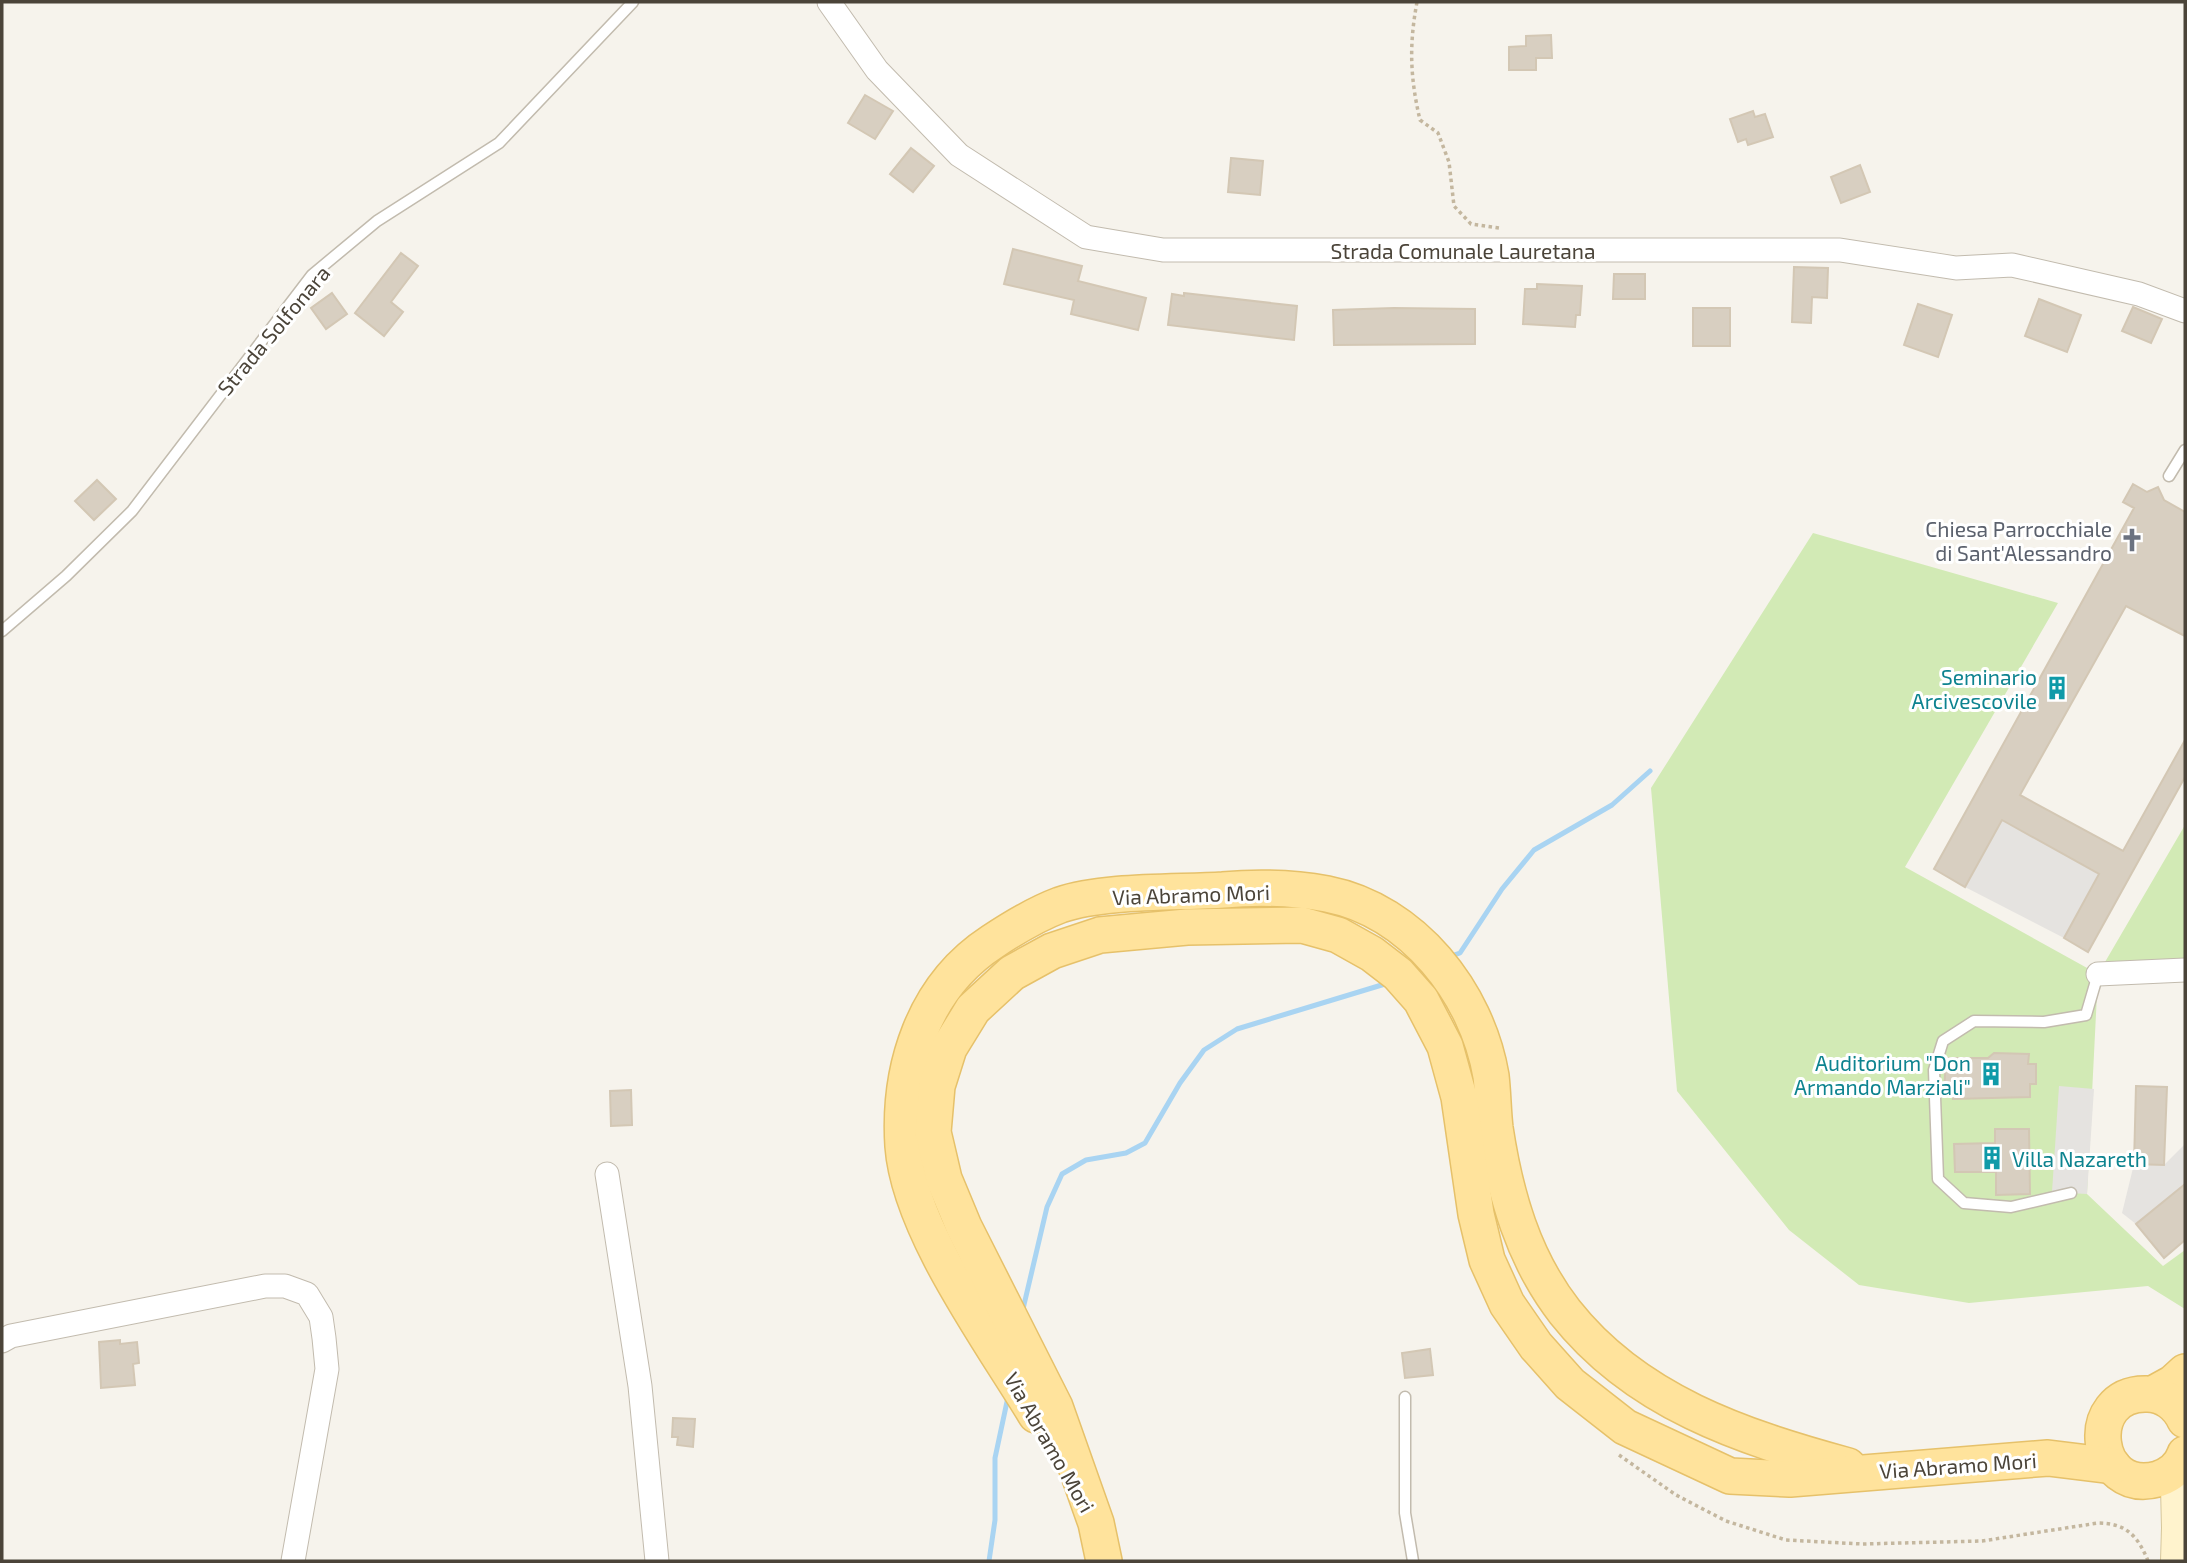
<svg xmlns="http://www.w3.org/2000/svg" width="2187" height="1563" font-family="'Exo 2',sans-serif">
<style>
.green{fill:#d2eab5}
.parking{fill:#e5e3e0}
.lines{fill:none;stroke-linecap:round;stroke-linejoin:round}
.stream{stroke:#a9d4f2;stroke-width:5}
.building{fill:#d8cfc1;stroke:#d3c7b4;stroke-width:2}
.lane-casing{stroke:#c2bbae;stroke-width:13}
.street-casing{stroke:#c2bbae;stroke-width:25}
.secondary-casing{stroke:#d6c79b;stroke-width:34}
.primary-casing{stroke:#e6c16a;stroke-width:38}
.path{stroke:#c4b79f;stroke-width:3.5;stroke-dasharray:3.5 3.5;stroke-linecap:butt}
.lane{stroke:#fff;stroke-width:10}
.street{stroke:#fff;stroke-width:23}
.secondary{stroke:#fff3cd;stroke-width:32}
.primary{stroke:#ffe39c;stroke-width:35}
.secondary-bridge-casing{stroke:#d6c79b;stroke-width:34;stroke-linecap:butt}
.secondary-bridge{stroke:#fff3cd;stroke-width:32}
.labels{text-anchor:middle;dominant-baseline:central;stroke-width:6;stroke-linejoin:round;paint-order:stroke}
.street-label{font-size:21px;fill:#4b4439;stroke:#fff}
.worship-label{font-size:21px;fill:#5b616d;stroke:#fff;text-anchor:end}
.culture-label{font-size:21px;fill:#0d838f;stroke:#fff;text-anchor:end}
</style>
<rect width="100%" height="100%" fill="#f6f3ec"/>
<!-- green -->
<polygon class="green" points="1813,533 2058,603 1905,867 2098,974 2185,825 2185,970 2098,974 2087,1194 2163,1266 2185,1250 2185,1309 2148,1286 1969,1303 1859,1285 1789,1230 1677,1091 1651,788"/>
<!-- parking -->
<g class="parking">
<polygon points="2002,820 2099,874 2064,938 1965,887"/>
<polygon points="2059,1086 2094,1089 2087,1194 2052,1192"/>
<polygon points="2185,1144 2185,1184 2136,1224 2122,1213 2134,1164 2164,1165"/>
</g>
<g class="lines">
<!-- stream -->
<g class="stream">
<polyline points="1454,955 1460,953 1502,889 1534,850 1612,805 1650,771"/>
<polyline points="1023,1309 1047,1207 1062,1174 1086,1160 1126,1153 1145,1143 1180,1083 1204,1050 1237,1029 1385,984"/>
<polyline points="989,1561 995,1520 995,1458 1008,1397"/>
</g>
</g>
<!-- building -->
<g class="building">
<polygon points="1551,35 1552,58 1536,58 1536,70 1509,70 1509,47 1526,46 1526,36"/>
<polygon points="865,95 893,111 875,139 848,123"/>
<polygon points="1753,111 1755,117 1765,114 1773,137 1748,145 1746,139 1738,142 1730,119"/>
<polygon points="911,148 934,166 913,192 890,174"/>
<polygon points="1231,158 1263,161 1260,195 1228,192"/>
<polygon points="1860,165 1870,192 1841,203 1831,177"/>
<polygon points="1013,249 1082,266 1078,281 1146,298 1138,330 1071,314 1074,300 1004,284"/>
<polygon points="401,253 418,266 391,302 403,312 384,336 355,313"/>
<polygon points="1794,267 1828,268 1827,298 1812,297 1811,323 1792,322"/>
<polygon points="1614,274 1645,274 1645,299 1613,299"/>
<polygon points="1537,284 1582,286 1580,315 1576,315 1575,327 1523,324 1525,289 1537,289"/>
<polygon points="332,293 347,314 326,329 311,308"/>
<polygon points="1184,293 1297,306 1294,340 1168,325 1172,294 1184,296"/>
<polygon points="2039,299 2081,315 2067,352 2025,336"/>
<polygon points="1918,304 1952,315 1938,357 1904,345"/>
<polygon points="2133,307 2162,319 2151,343 2122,331"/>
<polygon points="1394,308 1475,309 1475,344 1334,345 1333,310"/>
<rect x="1693" y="308" width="37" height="38"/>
<polygon points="97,480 116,499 94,520 75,501"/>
<polygon points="2133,484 2147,492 2158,487 2164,500 2185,512 2185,636 2126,606 2020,795 2123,851 2185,740 2185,777 2088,952 2064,938 2099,874 2002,820 1965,887 1934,869 2134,508 2123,502"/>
<polygon points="1994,1053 2029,1054 2028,1064 2036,1064 2036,1084 2030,1084 2030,1097 1953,1099 1954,1093 1944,1092 1946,1058 1988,1058"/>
<polygon points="2136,1086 2167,1087 2164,1165 2134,1164"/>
<polygon points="631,1090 632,1125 611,1126 610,1091"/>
<polygon points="1995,1129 2029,1129 2030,1194 1996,1195 1996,1172 1955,1172 1954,1144 1995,1143"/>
<polygon points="2185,1184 2185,1240 2164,1258 2136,1224"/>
<polygon points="120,1340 120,1344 137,1342 139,1363 133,1364 135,1385 101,1388 99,1342"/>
<polygon points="1430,1349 1433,1375 1405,1378 1402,1353"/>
<polygon points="673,1418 695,1419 693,1447 677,1445 678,1437 672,1437"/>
</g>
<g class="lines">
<!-- lane casing -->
<g class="lane-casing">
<g id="lane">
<polyline points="2169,476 2185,450"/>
<polyline points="2,631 66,576 132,511 312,275 377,221 499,143 633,2"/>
<polyline points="2071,1193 2011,1207 1964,1203 1938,1179 1934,1070 1943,1041 1974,1021 2044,1022 2086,1015 2098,974"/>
<polyline points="1405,1397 1405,1513 1413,1561"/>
</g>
</g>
<!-- street casing -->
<g class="street-casing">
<g id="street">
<polyline points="829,2 877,70 959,155 1086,237 1163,250 1840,250 1956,268 2012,265 2139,294 2185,311"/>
<polyline points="2098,974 2185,970"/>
<polyline points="607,1174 640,1386 657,1561"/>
<polyline points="2,1341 11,1336 265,1286 285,1286 307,1294 321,1317 324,1338 327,1369 293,1561"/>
</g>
</g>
<!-- secondary casing -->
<g class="secondary-casing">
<polyline id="secondary" points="2178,1528 2177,1487 2183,1460"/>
</g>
<!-- primary casing -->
<g class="primary-casing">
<g id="primary">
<polyline points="2153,1394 2173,1383 2185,1372"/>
<path d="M1036,1415C992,1342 909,1230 903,1146C898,1068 923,987 992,942C1013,928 1036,914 1060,905C1104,890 1176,893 1223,890C1256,887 1294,888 1327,894C1413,911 1477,993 1491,1076C1493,1093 1493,1111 1495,1128C1505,1194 1523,1258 1565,1312C1636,1402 1742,1437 1848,1466"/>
<path d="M2185,1420C2178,1405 2164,1394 2147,1394C2081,1392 2093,1497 2158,1479C2170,1475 2181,1466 2185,1454"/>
<polyline points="1104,1561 1096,1523 1055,1407 964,1227 944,1179 933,1132 937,1086 949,1048 973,1009 1012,973 1052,951 1100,935 1187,927 1302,925 1338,935 1372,954 1398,974 1421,1000 1445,1046 1459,1097 1476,1214 1487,1260 1507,1304 1536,1346 1570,1384 1625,1427 1730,1476 1790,1479 2048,1458 2113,1466"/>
</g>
</g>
<!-- path -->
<g class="path">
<path d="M1417,2C1409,45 1410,77 1420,120L1438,133L1449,162L1454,206L1471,224L1499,228"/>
<path d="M1619,1455L1676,1495L1726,1521L1786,1540L1862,1544L1982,1541L2098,1523C2126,1523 2138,1536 2148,1561"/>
</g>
<!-- lane -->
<use href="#lane" class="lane"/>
<!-- street -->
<use href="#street" class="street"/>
<!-- secondary -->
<use href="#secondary" class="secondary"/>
<!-- primary -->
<use href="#primary" class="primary"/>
<!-- secondary-bridge casing -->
<g class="secondary-bridge-casing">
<polyline id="secondary-bridge" points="2177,1561 2178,1528"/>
</g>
<!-- secondary-bridge -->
<use href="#secondary-bridge" class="secondary-bridge"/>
</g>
<!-- icons -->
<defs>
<g id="church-bare" transform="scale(1.89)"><path d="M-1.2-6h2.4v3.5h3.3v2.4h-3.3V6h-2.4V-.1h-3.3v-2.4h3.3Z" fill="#6b7280" stroke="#fff" stroke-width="2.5" paint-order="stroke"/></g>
<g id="building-bare" transform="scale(1.89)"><path d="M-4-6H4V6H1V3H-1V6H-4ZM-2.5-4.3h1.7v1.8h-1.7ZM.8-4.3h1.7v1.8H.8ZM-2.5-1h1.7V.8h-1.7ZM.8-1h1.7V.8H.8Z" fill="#0f9aa8" stroke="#fff" stroke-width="2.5" paint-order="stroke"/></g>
</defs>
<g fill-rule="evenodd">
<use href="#church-bare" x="2132" y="540"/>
<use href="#building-bare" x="2057" y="688"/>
<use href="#building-bare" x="1991" y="1074"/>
<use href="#building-bare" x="1992" y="1158"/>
</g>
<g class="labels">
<!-- street labels -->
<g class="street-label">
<text x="1463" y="250">Strada Comunale Lauretana</text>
<text transform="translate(273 330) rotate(-50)">Strada Solfonara</text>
<text transform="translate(1191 894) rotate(-2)">Via Abramo Mori</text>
<text transform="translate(1050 1442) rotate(60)">Via Abramo Mori</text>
<text transform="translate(1958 1465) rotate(-4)">Via Abramo Mori</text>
</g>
<!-- worship labels -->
<g class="worship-label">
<text x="2112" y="528">Chiesa Parrocchiale<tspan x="2112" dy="24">di Sant'Alessandro</tspan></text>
</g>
<!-- culture labels -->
<g class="culture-label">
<text x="2037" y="676">Seminario<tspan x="2037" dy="24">Arcivescovile</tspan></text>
<text x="1971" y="1062">Auditorium "Don<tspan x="1971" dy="24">Armando Marziali"</tspan></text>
<text x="2012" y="1158" text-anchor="start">Villa Nazareth</text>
</g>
</g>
<!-- border -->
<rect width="2187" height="1563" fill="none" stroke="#4b4439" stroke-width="7"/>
</svg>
